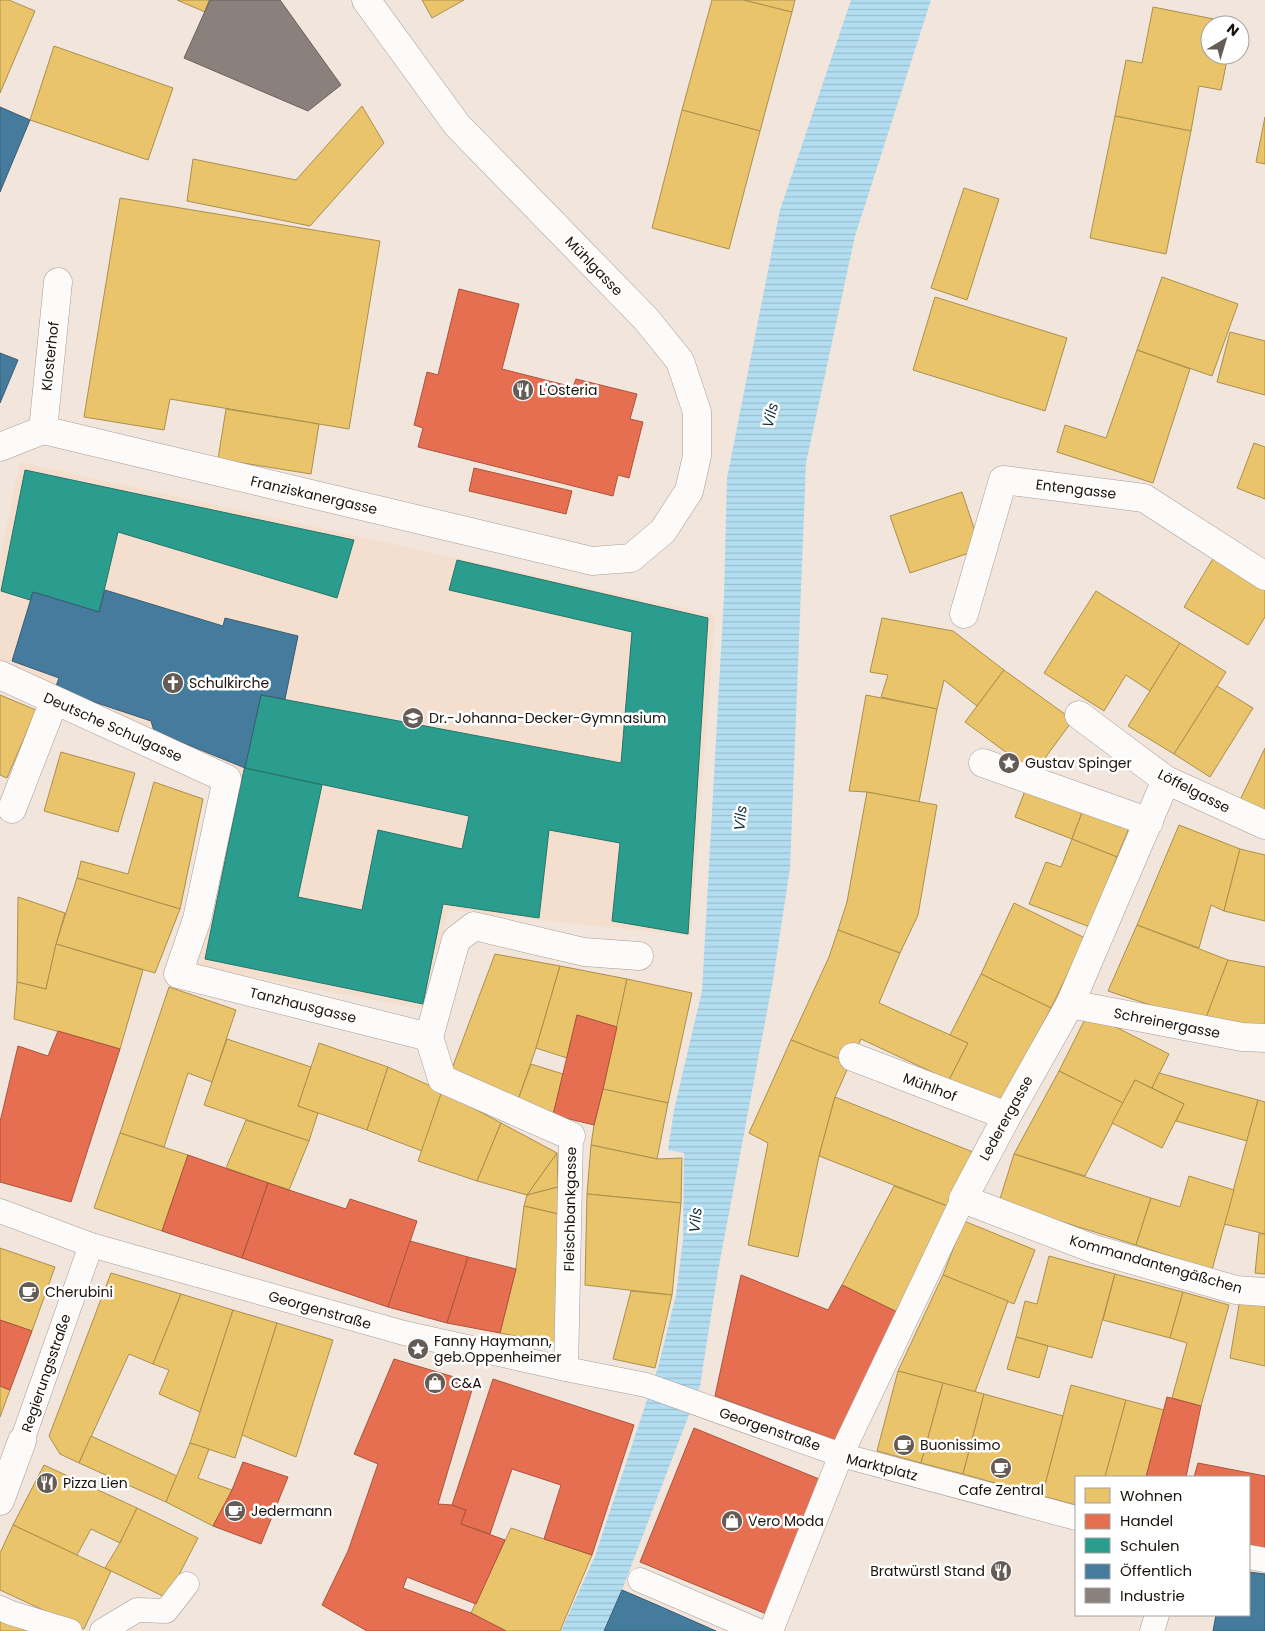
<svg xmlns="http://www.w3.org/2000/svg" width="1265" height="1631" font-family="Poppins,sans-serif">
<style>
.built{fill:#f4dfcf}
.water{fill:url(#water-rules)}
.homes{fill:#e9c46a;stroke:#ab8f4e}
.shops{fill:#e76f51;stroke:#aa533d}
.schools{fill:#2a9d8f;stroke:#257468;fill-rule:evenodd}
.public{fill:#457b9d;stroke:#385c72}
.industry{fill:#8a817c;stroke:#68605b}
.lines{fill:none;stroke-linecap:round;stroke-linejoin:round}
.pedestrian-casing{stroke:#a69c96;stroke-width:25}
.minor-casing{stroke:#a69c96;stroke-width:29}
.pedestrian{stroke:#fdfbfa;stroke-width:24}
.minor{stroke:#fdfbfa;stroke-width:28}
.labels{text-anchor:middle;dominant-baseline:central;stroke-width:5;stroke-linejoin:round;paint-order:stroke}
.street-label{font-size:14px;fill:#1a130d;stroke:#fff}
.poi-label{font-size:14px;fill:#1a130d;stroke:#fff;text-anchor:start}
.water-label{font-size:15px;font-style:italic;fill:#0f2f3c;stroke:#fff}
</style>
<defs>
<pattern id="water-rules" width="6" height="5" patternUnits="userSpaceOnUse" patternTransform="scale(1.25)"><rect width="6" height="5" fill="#b3def1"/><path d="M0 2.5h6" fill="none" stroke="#99becd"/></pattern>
</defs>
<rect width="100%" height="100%" fill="#f1e5dc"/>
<!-- built -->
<polygon class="built" points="20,462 715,615 691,936 448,910 428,1010 197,967 238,769 0,667 0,556"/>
<!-- water -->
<polygon class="water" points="851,0 931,0 855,236 806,463 790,868 773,980 718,1271 700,1386 622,1590 604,1631 561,1631 595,1556 659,1364 676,1295 683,1240 684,1153 668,1150 674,1110 702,991 724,596 727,478 780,210"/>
<!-- homes -->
<g class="homes">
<polygon points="0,0 9,0 35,11 0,93"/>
<polygon points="177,0 209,0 205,12"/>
<polygon points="422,0 464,0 432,18"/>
<polygon points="712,0 744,0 792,12 760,131 682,110"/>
<polygon points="744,0 795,0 792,12"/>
<polygon points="1153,7 1234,23 1234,25 1210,25 1210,55 1228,55 1221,90 1199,86 1191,131 1115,116 1126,60 1142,63"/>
<polygon points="54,46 173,88 148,160 30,120"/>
<polygon points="362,106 384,143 310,226 187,201 193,159 296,180"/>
<polygon points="682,110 760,131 729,249 652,228"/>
<polygon points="1115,116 1191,131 1166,254 1090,238"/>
<polygon points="1265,117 1265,164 1256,162"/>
<polygon points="964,188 999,199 967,300 931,288"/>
<polygon points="120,198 380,241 349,429 170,399 164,430 84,417"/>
<polygon points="1162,277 1238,304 1212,376 1137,350"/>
<polygon points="935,297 1067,338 1045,411 913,370"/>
<polygon points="1230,332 1265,341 1265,395 1217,382"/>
<polygon points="1137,350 1190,369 1153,483 1057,452 1065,425 1106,438"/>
<polygon points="226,409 319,424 311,474 218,459"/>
<polygon points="1254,443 1265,447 1265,499 1237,488"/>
<polygon points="962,492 981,549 910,573 890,516"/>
<polygon points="1214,557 1265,587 1265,617 1248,645 1184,607"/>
<polygon points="1096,591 1180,643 1150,691 1126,675 1104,711 1044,673"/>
<polygon points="882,618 953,631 1004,670 977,706 944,680 937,709 881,697 888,675 870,672"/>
<polygon points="1180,643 1226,672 1174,754 1128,726"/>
<polygon points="1004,670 1073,720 1034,773 965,722"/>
<polygon points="1217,686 1253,708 1210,777 1174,754"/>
<polygon points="0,695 36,710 7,778 0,775"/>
<polygon points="866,695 937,709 919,802 867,792 849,791"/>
<polygon points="1265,748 1265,812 1240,800"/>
<polygon points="61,752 135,773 118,832 44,811"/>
<polygon points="154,782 203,799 180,909 77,878 81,861 128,874"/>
<polygon points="1026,788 1083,810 1072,839 1015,817"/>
<polygon points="867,792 937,805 918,915 900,953 838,930 847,902"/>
<polygon points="1083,810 1129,828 1117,857 1072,839"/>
<polygon points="1179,825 1240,849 1224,911 1211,905 1199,948 1137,925"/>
<polygon points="1072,839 1117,857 1090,927 1029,904 1046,862 1061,867"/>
<polygon points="1240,849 1265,855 1265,921 1224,911"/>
<polygon points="77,878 180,909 155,973 56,944"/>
<polygon points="18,897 65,913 56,944 46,989 17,982"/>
<polygon points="1014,903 1085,938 1051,1008 981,974"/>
<polygon points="1137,925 1228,960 1204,1023 1108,991"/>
<polygon points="838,930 900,953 879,1003 968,1043 949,1080 861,1039 850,1063 791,1040 829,957"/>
<polygon points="56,944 143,970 120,1049 14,1019 17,982 46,989"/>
<polygon points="495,954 560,966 536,1048 518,1100 451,1071"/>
<polygon points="1228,960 1265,967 1265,1029 1204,1023"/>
<polygon points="560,966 627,979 617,1027 577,1015 567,1058 536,1048"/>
<polygon points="981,974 1051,1008 1000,1105 949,1080 968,1043 950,1035"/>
<polygon points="627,979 692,993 668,1103 603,1089"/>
<polygon points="169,987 236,1010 212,1082 188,1073 164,1147 120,1133"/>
<polygon points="1088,1013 1169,1054 1152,1088 1135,1080 1123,1103 1059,1071"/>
<polygon points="227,1039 311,1067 298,1106 318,1113 309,1141 204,1105"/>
<polygon points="791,1040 850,1063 835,1097 819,1156 798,1257 748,1245 768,1143 749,1133"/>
<polygon points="319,1043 388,1067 367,1130 298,1106"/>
<polygon points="531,1064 563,1074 553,1115 518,1100"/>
<polygon points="388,1067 442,1091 422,1151 367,1130"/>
<polygon points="1059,1071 1123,1103 1085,1176 1014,1154"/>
<polygon points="1159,1073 1258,1100 1247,1141 1176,1121 1184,1104 1152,1088"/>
<polygon points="1135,1080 1184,1104 1162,1148 1112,1123"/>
<polygon points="603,1089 668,1103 657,1159 591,1145 594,1125"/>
<polygon points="442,1091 501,1123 477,1181 418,1161"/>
<polygon points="835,1097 973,1152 950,1207 819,1156"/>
<polygon points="1258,1100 1265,1102 1265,1234 1224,1224"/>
<polygon points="246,1120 309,1141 289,1190 226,1168"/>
<polygon points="501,1123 557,1153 527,1195 477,1181"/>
<polygon points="120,1133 188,1155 162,1231 94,1208"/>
<polygon points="591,1145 657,1159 682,1158 681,1203 587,1194"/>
<polygon points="557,1153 558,1187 527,1195"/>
<polygon points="1014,1154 1151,1198 1136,1245 999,1202"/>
<polygon points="1189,1176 1234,1190 1212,1270 1136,1245 1151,1198 1180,1207"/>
<polygon points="894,1186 950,1207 899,1313 842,1285"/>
<polygon points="558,1187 558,1214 524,1206 527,1195"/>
<polygon points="587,1194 681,1203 672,1295 585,1285"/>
<polygon points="524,1206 558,1214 556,1344 500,1333 516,1269"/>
<polygon points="964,1221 1035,1250 1014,1304 943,1275"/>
<polygon points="1259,1234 1265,1234 1265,1274 1255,1273"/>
<polygon points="0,1248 55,1267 32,1331 0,1320"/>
<polygon points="1049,1256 1115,1274 1092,1358 1016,1337 1025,1301 1037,1304"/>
<polygon points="111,1273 181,1294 153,1364 129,1354 79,1463 60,1454 49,1436"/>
<polygon points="1115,1274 1183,1292 1170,1338 1103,1320"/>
<polygon points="943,1275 1008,1301 975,1392 898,1371"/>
<polygon points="631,1291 672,1295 655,1368 613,1359"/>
<polygon points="1183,1292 1229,1305 1201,1406 1172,1398 1187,1343 1170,1338"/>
<polygon points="181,1294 233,1310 200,1412 159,1394 169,1370 153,1364"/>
<polygon points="1240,1299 1265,1300 1265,1366 1230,1358"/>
<polygon points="233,1310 277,1323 235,1458 190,1443"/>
<polygon points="277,1323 333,1340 296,1457 242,1435"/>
<polygon points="1016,1337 1048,1346 1039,1378 1007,1369"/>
<polygon points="898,1371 943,1383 921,1463 877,1451"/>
<polygon points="943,1383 984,1394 963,1474 921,1463"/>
<polygon points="1071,1385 1126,1400 1105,1477 1076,1477 1076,1505 1042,1496"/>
<polygon points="0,1386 10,1390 0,1417"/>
<polygon points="984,1394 1063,1416 1042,1496 963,1474"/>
<polygon points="1126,1400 1164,1410 1146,1477 1105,1477"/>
<polygon points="91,1436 177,1476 166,1502 79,1463"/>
<polygon points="190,1443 209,1449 198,1478 232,1490 213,1526 166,1502"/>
<polygon points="44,1465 137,1508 120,1543 91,1529 77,1555 13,1525"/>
<polygon points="137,1508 198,1538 167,1598 105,1568 120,1543"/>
<polygon points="13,1525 111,1571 84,1629 0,1590 0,1553"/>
<polygon points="511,1528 592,1555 560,1631 506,1631 471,1613"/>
<polygon points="0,1615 38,1631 0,1631"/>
</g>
<!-- shops -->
<g class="shops">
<polygon points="459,289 519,304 502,369 573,387 576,379 637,394 630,419 643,422 629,478 618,475 613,496 418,447 423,428 414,425 427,372 438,375"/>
<polygon points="474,468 572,491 566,514 469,491"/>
<polygon points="577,1015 617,1027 603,1089 594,1125 553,1115"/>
<polygon points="58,1031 120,1049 71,1202 0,1182 0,1122 18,1046 48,1056"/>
<polygon points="188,1155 268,1183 242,1258 162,1231"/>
<polygon points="268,1183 346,1209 350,1199 417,1221 388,1307 242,1258"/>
<polygon points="410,1241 468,1257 447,1323 388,1307"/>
<polygon points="468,1257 516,1269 500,1333 447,1323"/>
<polygon points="741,1275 828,1310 842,1285 899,1313 838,1441 715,1396"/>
<polygon points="0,1320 32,1331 10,1390 0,1386"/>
<polygon points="394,1359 474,1383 438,1504 452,1505 466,1510 461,1524 505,1540 476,1604 407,1577 403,1588 471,1613 506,1631 367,1631 322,1605 348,1551 378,1464 354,1454"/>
<polygon points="493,1379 634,1425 592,1555 544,1539 561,1485 512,1469 490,1534 461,1524 466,1510 452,1505"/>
<polygon points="1167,1397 1201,1406 1186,1477 1146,1477"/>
<polygon points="694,1428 824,1481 769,1615 640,1562"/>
<polygon points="243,1462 288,1477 261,1544 213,1526 232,1490"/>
<polygon points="1198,1463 1265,1476 1265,1548 1249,1546 1249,1477 1194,1477"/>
</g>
<!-- schools -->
<g class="schools">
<polygon points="25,470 354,540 337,598 118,532 99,612 33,592 30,600 1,591"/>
<path d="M457,560L708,618L688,934L612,921L620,843L549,830L539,918L443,904L423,1004L205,959L239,792L261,695L621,763L632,632L449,590ZM245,768L469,816L462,849L378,830L362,910L298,897L322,785Z"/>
</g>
<!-- public -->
<g class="public">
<polygon points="0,107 30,120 0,192"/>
<polygon points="0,353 18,360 0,403"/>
<polygon points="105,590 223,626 225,618 298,636 285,699 261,695 245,768 154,731 151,721 55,689 59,678 12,661 33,592 99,612"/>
<polygon points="1249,1572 1265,1574 1265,1631 1213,1631 1216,1615 1249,1615"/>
<polygon points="622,1590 657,1605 716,1631 604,1631"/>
</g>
<!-- industry -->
<polygon class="industry" points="210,0 280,0 341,85 308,111 184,58"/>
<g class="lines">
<!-- pedestrian casing -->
<g class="pedestrian-casing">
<g id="pedestrian">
<polyline points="0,1211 91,1245 404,1333 566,1369 646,1385 841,1455 1076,1518"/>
<polyline points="566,1369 571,1136"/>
<polyline points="22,1441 91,1245"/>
<polyline points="1249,1557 1265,1560"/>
<polyline points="640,1580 759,1631"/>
<polyline points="0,1608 11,1613 70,1631"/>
<polyline points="102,1631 137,1610 166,1611 187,1584"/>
<polyline points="771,1631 841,1455 963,1199"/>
<polyline points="1152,1631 1157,1615"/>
</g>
</g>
<!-- minor casing -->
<g class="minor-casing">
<g id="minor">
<polyline points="43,430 58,282"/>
<polyline points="0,447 43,430 592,561 631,558 663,531 689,491 697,456 697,412 680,361 646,319 457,125 366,0"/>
<polyline points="964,614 1003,480 1144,498 1265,576"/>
<polyline points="0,675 227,779 197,919 178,974 429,1037"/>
<polyline points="1079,715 1166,780 1265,825"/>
<polyline points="983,763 1149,822"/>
<polyline points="1166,780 1070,1004 1007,1116 963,1199 1094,1249 1236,1290 1265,1292"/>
<polyline points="12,809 54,701"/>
<polyline points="1070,1004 1242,1037 1265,1038"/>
<polyline points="853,1057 1007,1116"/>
<polyline points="571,1136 442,1079 429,1037 456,940 474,926 584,952 639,956"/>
<polyline points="0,1501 22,1441"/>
</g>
</g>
<!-- pedestrian -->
<use href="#pedestrian" class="pedestrian"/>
<!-- minor -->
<use href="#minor" class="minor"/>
</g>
<!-- icons -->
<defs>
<g id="restaurant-disc" transform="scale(1.125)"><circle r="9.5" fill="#655c55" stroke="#fff"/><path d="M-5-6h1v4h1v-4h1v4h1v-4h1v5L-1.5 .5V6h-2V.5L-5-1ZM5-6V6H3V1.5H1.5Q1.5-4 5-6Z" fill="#fff"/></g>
<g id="church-disc" transform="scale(1.125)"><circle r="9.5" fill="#655c55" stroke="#fff"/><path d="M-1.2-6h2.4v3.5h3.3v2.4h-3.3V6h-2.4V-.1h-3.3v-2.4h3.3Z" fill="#fff"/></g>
<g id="school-disc" transform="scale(1.125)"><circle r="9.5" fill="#655c55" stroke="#fff"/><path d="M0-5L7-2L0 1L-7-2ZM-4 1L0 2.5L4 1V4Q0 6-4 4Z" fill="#fff"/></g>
<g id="sight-disc" transform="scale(1.125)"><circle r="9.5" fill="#655c55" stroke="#fff"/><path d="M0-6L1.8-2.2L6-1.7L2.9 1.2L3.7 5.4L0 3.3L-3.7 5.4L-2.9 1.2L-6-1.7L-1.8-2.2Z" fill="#fff"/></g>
<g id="cafe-disc" transform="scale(1.125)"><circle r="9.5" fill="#655c55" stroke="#fff"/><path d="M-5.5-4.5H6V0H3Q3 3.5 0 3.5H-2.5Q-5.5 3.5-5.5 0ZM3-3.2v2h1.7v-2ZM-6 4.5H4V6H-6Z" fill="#fff"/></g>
<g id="shop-disc" transform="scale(1.125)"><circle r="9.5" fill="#655c55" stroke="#fff"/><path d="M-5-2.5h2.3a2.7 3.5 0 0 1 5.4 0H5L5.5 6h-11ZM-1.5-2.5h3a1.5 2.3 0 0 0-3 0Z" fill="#fff"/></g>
</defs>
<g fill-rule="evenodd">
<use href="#restaurant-disc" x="523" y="390"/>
<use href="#church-disc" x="173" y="683"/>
<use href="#school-disc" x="413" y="718"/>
<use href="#sight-disc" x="1009" y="763"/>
<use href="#cafe-disc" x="29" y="1292"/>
<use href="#sight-disc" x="418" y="1349"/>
<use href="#shop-disc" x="435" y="1383"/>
<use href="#cafe-disc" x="904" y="1445"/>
<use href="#cafe-disc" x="1001" y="1468"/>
<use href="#restaurant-disc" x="47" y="1483"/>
<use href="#cafe-disc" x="235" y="1511"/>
<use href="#shop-disc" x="732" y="1521"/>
<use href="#restaurant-disc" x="1001" y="1571"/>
</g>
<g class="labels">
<!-- street labels -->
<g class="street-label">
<text transform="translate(594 266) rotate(46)">Mühlgasse</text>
<text transform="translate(50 356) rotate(-84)">Klosterhof</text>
<text transform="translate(1076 489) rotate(7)">Entengasse</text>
<text transform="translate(314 495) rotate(13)">Franziskanergasse</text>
<text transform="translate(113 727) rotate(24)">Deutsche Schulgasse</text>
<text transform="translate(1194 791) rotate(27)">Löffelgasse</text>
<text transform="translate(303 1005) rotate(14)">Tanzhausgasse</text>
<text transform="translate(1167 1023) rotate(11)">Schreinergasse</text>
<text transform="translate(930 1087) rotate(21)">Mühlhof</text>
<text transform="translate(1006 1118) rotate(-61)">Lederergasse</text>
<text transform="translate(570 1209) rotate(-89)">Fleischbankgasse</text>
<text transform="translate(1156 1264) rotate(16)">Kommandantengäßchen</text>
<text transform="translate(320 1310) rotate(16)">Georgenstraße</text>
<text transform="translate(46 1373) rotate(-71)">Regierungsstraße</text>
<text transform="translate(770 1429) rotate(19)">Georgenstraße</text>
<text transform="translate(882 1467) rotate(14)">Marktplatz</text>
</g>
<!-- poi labels -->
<g class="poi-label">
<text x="539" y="390">L'Osteria</text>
<text x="189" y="683">Schulkirche</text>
<text x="429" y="718">Dr.-Johanna-Decker-Gymnasium</text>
<text x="1025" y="763">Gustav Spinger</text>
<text x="45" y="1292">Cherubini</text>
<text x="434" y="1341">Fanny Haymann,<tspan x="434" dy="16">geb.Oppenheimer</tspan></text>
<text x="451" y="1383">C&amp;A</text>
<text x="920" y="1445">Buonissimo</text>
<text x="63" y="1483">Pizza Lien</text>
<text x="1001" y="1490" text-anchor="middle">Cafe Zentral</text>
<text x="251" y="1511">Jedermann</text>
<text x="748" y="1521">Vero Moda</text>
<text x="985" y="1571" text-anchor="end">Bratwürstl Stand</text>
</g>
<!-- water labels -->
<g class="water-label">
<text transform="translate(770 415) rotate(-76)">Vils</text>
<text transform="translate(740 818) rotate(-84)">Vils</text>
<text transform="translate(695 1220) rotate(-84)">Vils</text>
</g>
</g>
<!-- legend -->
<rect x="1075" y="1476" width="175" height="140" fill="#ffffff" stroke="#a3a19e"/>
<rect x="1085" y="1488" width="25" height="15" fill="#e9c46a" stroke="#a3a19e"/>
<text x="1120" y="1501" font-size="15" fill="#1a130d">Wohnen</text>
<rect x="1085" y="1514" width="25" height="15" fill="#e76f51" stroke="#a3a19e"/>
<text x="1120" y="1526" font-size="15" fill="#1a130d">Handel</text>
<rect x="1085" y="1538" width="25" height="15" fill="#2a9d8f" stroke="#a3a19e"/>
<text x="1120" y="1551" font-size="15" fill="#1a130d">Schulen</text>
<rect x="1085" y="1564" width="25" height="15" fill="#457b9d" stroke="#a3a19e"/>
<text x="1120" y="1576" font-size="15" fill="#1a130d">Öffentlich</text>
<rect x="1085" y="1588" width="25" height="15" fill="#8a817c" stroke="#a3a19e"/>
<text x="1120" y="1601" font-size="15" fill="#1a130d">Industrie</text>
<!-- north arrow -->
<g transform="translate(1225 40) rotate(38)"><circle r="24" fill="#ffffff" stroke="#a3a19e"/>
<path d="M0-4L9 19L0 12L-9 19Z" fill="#655c55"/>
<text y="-8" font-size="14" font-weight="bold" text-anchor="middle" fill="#1a130d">N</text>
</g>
</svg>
